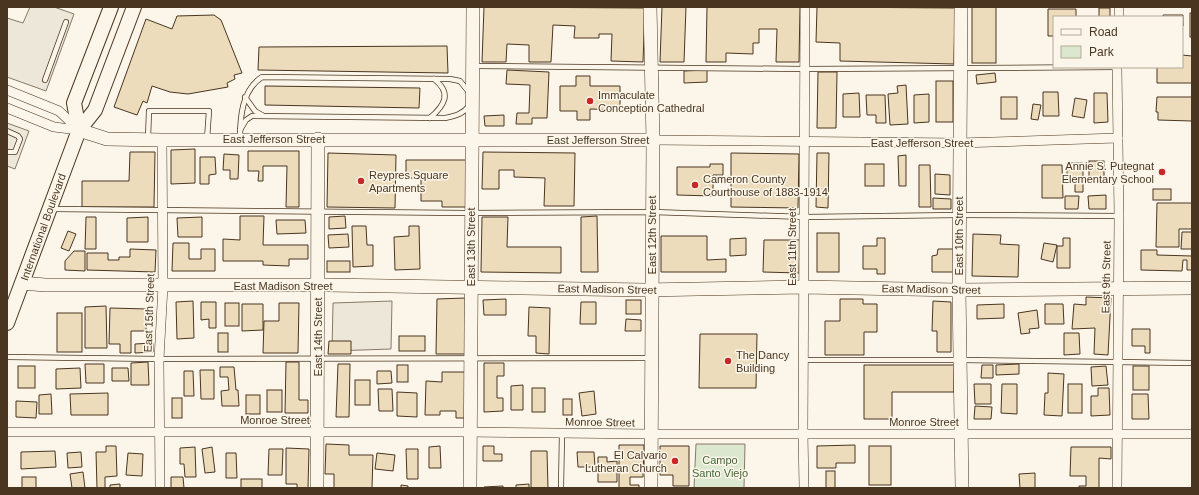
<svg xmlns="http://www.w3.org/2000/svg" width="1199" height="495" font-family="Helvetica,sans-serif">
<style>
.green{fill:#dce7d0;stroke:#887966}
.parking{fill:#ede7d9;stroke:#887966}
.building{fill:#ecdcbc;stroke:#4a3520}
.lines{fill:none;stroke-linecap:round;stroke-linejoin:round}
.lane-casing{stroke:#4a3520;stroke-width:6}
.street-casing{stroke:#4a3520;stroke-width:10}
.secondary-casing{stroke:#4a3520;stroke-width:14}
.primary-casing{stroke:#4a3520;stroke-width:16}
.lane{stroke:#fbf6e9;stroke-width:4.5}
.street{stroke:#fbf6e9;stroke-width:9}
.secondary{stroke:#fbf6e9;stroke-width:13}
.primary{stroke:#fbf6e9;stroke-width:14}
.poi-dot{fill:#c62828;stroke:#fbf6e9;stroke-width:1.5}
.labels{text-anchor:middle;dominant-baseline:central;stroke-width:3;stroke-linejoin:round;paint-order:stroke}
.poi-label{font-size:11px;fill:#4a3520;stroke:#fbf6e9;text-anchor:start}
.street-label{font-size:11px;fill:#4a3520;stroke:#fbf6e9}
.park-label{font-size:11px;fill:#436837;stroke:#fbf6e9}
</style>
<rect width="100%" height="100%" fill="#fbf6e9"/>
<!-- green -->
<polygon class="green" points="696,444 745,444 744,488 694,488"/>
<!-- parking -->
<g class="parking">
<polygon points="30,7 54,7 74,14 46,91 7,77 7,18 23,23"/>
<polygon points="7,123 29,131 15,169 7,166"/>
<polygon points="392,301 391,349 332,351 333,303"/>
</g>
<!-- building -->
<g class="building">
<polygon points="484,7 645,8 643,62 611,61 612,34 599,34 599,38 574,38 575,26 553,25 551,62 529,62 529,45 507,44 506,62 482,62"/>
<polygon points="662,7 686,7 684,62 660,62"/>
<polygon points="707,7 800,7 799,62 776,62 777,29 759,29 759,43 753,43 753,54 726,53 726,62 706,62"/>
<polygon points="817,7 955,8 954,64 840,61 840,43 816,42"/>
<rect x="972" y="7" width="24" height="56"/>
<rect x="1099" y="8" width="11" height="9"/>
<polygon points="1048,9 1076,9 1076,17 1054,17 1054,36 1048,36"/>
<rect x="1190" y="13" width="2" height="24"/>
<polygon points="214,15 221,20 242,73 234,75 235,79 227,83 228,87 188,94 170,92 152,86 147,103 143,101 137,115 114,107 146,19 172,29 177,16"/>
<polygon points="1163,15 1183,15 1183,26 1182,17 1163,17"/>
<polygon points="447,46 448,73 258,70 259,47"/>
<polygon points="1182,55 1192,56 1192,83 1157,83 1157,67 1182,67"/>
<polygon points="507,70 549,72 547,118 532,118 532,124 516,124 517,113 529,113 530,85 506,84"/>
<polygon points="707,70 707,82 684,83 684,71"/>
<polygon points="818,72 837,72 836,128 817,128"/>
<polygon points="995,73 996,82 977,84 976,75"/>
<polygon points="576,76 590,76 590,86 620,86 620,110 590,109 590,120 577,120 577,111 560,111 560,86 576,86"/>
<rect x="936" y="81" width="17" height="41"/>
<polygon points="906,85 908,124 890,125 888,94 898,93 897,86"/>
<polygon points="265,86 420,88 419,108 265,105"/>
<polygon points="1043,92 1058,92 1059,116 1043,116"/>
<polygon points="859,93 860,117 843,117 843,94"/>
<polygon points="1094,93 1107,93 1108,122 1094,123"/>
<polygon points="929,94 929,122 914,123 914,95"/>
<polygon points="866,95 885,95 886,123 876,123 876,115 867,115"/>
<rect x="1001" y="97" width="16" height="22"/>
<polygon points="1157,97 1192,97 1192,121 1158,120 1158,112 1156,112"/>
<polygon points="1075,98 1087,100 1084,118 1072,116"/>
<polygon points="1033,104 1041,105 1038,120 1031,119"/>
<polygon points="504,115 504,126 485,126 484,116"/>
<polygon points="195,149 195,183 171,184 171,150"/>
<polygon points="248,151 299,151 299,207 286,207 287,166 263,166 263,181 258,181 259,171 248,171"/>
<polygon points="130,152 155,152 154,207 82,207 82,181 129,181"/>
<polygon points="483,152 575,153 574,206 544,206 545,178 514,177 514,170 499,170 499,189 482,189"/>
<polygon points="328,153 396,155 395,208 327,207"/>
<polygon points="731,153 799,154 798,208 731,207"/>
<polygon points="817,153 829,153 828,208 816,207"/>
<polygon points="224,154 239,155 238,179 230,179 230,170 223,170"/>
<polygon points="906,155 906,186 899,186 898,156"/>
<polygon points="200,157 215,157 216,174 209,175 209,184 200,184"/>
<polygon points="406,160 466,160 466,207 442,207 442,201 421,201 421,178 406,178"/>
<rect x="1089" y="161" width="15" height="19"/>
<polygon points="1067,163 1083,163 1083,192 1075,192 1075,180 1067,180"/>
<polygon points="710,164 723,164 723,175 713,175 713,196 677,195 677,167 710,167"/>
<rect x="865" y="164" width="19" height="22"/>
<polygon points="919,165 930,165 931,207 919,207"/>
<polygon points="1042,165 1062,165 1063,198 1042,198"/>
<polygon points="935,174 950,175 950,195 935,194"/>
<rect x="1153" y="189" width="18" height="11"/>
<polygon points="1106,195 1106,209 1089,209 1088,196"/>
<polygon points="1065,196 1079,196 1078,209 1065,209"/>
<polygon points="933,198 951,199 951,209 933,209"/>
<polygon points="1157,203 1192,203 1192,229 1179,229 1179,247 1156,247"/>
<polygon points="240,216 264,216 263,245 308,245 308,259 289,259 289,266 263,265 263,261 223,261 223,239 240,240"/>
<polygon points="345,216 346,228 329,229 329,217"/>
<polygon points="597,216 598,272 581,272 581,217"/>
<polygon points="86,217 96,217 96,249 85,249"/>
<polygon points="148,217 148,242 127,242 127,218"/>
<polygon points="202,217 202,237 178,237 177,218"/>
<polygon points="482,217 508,217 507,247 561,247 561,273 481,272"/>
<polygon points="276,220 305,220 306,233 277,234"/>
<polygon points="352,226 366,226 367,245 373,245 373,266 353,267"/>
<polygon points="409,226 419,226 420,269 395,270 394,237 409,236"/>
<polygon points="68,231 76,234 69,251 61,248"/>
<polygon points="1182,232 1192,232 1192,249 1181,249"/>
<rect x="817" y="233" width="22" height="39"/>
<polygon points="348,234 349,247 329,248 328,235"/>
<polygon points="973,234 1001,235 1000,244 1019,245 1018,277 972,276"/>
<polygon points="661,236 707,236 707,260 726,259 726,272 661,272"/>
<polygon points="746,238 746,255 730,256 730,239"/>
<polygon points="877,238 885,238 885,274 877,274 877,269 863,269 863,246 877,246"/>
<polygon points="1063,238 1070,238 1070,268 1057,268 1057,246 1063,246"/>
<polygon points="764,240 800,240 799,273 763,272"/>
<polygon points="173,243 189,243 189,259 201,259 201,249 215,249 215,271 172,271"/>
<polygon points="1044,243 1057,245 1053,262 1041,259"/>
<polygon points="130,249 156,250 155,272 87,270 87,253 108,253 108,260 119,260 119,257 130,257"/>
<polygon points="938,249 954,249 954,272 932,272 932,256 937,255"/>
<polygon points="1141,250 1157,250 1157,255 1192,256 1192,270 1187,270 1187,260 1183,260 1182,271 1141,270"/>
<polygon points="74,251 85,251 85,271 65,270 65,261"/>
<rect x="327" y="261" width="23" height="11"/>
<polygon points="1086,297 1111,298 1108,355 1094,354 1095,328 1072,329 1074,304 1086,305"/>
<polygon points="465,298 465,354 436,354 437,299"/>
<polygon points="506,299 506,315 484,315 483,300"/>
<polygon points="840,299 863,299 863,304 877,304 877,332 864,332 864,355 825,355 825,321 840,321"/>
<rect x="626" y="300" width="15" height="14"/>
<polygon points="193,301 194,338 177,339 176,302"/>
<polygon points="933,301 951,302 951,352 937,352 937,331 932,331"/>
<polygon points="201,302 216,302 216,328 209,328 209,319 201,320"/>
<polygon points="581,302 596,302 596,324 580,324"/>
<rect x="225" y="303" width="14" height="23"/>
<polygon points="279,303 299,303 298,353 263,353 264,321 279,321"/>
<polygon points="242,304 263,304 263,330 242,331"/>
<polygon points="1004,304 1004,318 977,319 977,305"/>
<polygon points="1045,304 1063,304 1064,324 1045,324"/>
<polygon points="106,306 107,348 85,348 85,307"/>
<polygon points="529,307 550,308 549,354 536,353 536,336 528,336"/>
<polygon points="110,308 147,309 146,331 131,331 131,353 120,353 120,344 109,344"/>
<polygon points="1037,310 1039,328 1029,329 1030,333 1021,334 1018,313"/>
<rect x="57" y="313" width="25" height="39"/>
<polygon points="626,319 641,320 641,331 625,331"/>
<polygon points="1132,329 1150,329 1150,353 1145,353 1145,346 1132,346"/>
<rect x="218" y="333" width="10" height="19"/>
<polygon points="1064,333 1079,333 1080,354 1064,355"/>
<polygon points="700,334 757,334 756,388 699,388"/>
<rect x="399" y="336" width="26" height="15"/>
<polygon points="329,341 351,341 351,354 328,354"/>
<polygon points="153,343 153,352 135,353 135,344"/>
<polygon points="148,362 149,385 131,385 131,363"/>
<polygon points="286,362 299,362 299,400 308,400 308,413 285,413"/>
<polygon points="484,363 504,363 504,376 497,376 497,398 503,398 503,411 484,412"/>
<polygon points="85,364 104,364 104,383 86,383"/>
<polygon points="338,364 350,364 349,417 336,417"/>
<polygon points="1019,364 1019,374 996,375 996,365"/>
<rect x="397" y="365" width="11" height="17"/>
<polygon points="864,365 954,365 954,392 892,392 892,419 864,419"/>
<polygon points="982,365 993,365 993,378 981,378"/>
<rect x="18" y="366" width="17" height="22"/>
<polygon points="1106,366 1108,385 1092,386 1091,367"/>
<rect x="1133" y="366" width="16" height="24"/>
<polygon points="220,367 234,367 236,390 238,390 239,406 222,406 221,391 229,390 228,377 220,377"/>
<polygon points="80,368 81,388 56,389 56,369"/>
<polygon points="112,368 128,368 129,381 112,381"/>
<polygon points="200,370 214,370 214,399 201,399"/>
<polygon points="184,371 193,371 194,396 184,396"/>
<polygon points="377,371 391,371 392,383 377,384"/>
<polygon points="442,372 467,372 465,418 456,418 456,411 440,411 440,415 425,415 426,381 442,382"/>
<polygon points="1048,373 1064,374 1062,416 1044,415 1045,393 1048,393"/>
<rect x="355" y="380" width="15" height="25"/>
<polygon points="974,384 991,384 991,404 975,404"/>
<polygon points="1002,384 1017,384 1017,414 1001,413"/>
<rect x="1068" y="384" width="14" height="29"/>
<polygon points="523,385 523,410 511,410 511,386"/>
<rect x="532" y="388" width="13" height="24"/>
<polygon points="1098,388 1109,388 1110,415 1091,416 1091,396 1098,396"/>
<polygon points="378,389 392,389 393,411 379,411"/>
<rect x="267" y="390" width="15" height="22"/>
<polygon points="594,391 596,414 582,416 579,393"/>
<polygon points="397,392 417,393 417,417 397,416"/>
<polygon points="108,393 108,415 71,415 70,394"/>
<polygon points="51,394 52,414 39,414 39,395"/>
<polygon points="1132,394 1148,394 1149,419 1132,419"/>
<rect x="246" y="395" width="14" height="19"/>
<rect x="172" y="398" width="10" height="20"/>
<rect x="563" y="399" width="9" height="16"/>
<polygon points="16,401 37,402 36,418 16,417"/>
<polygon points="975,406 992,407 991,419 974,419"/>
<polygon points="326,444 349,445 349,455 373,455 372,488 334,488 334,474 325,474"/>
<polygon points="619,445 644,445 643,477 630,477 630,485 639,485 639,488 619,488"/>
<polygon points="855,445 855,463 836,463 836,468 817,468 817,446"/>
<polygon points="106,446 116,446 117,476 105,477 105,488 97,488 96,452 106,452"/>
<polygon points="440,446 441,468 429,468 429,447"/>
<polygon points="483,446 494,446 494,454 502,454 502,461 483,461"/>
<polygon points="660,446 689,446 689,486 673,486 673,475 660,475"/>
<rect x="869" y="446" width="22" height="39"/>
<polygon points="195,447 196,477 185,477 184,464 180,464 180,448"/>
<polygon points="212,447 215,472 205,473 202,449"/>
<polygon points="1071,447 1111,447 1111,459 1099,458 1099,488 1079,488 1079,486 1086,486 1086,476 1070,476"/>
<polygon points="286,448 309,449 308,488 297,488 297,484 286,484"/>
<polygon points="269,449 283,449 282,475 268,475"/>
<polygon points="406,449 418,449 418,479 407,479"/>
<polygon points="55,451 56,467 21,469 21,452"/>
<polygon points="531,451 547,451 548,488 531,488"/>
<polygon points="81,452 82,467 68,468 67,453"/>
<polygon points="577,452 594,452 595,467 578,467"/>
<polygon points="128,453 143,454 142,476 126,475"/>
<polygon points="226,453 236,453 237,478 226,478"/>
<polygon points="377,453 395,455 393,471 375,469"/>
<polygon points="598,457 607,457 607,462 617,461 617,482 598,482"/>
<rect x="826" y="471" width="9" height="17"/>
<polygon points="83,472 85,488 72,488 70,474"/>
<polygon points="1035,473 1035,488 1020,488 1019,474"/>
<rect x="22" y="477" width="14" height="11"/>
<polygon points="171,477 183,477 184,488 171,488"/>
<rect x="241" y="479" width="21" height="9"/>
<polygon points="120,484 120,488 110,488 110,485"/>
<polygon points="529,484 529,488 516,488 516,485"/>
<polygon points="401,485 408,486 408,488 401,488"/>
<polygon points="503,486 503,488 484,488 484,487"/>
</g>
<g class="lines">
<!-- lane casing -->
<g class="lane-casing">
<g id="lane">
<polyline points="473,66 805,69 1117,67"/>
<polyline points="45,80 66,22"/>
<polyline points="245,97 255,111 262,115"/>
<path d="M430,118C445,105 452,93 434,79"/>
<path d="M240,130L246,120L252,116L445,118C455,116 463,114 469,106"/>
<polyline points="7,131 18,136 20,139 15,152 7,152"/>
<polyline points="148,138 149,111 209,111 207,139"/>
<path d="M240,139C240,117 242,90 262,77L450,79L460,81L468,91"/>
<polyline points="51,209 466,213 653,212 804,217 959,215 1119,216"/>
<polyline points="7,357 159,359 651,358"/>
<polyline points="803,360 961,360 1192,363"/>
<polyline points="561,488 562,433"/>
</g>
</g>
<!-- street casing -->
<g class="street-casing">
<g id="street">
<polyline points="1119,17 1119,7"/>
<polyline points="7,90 59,111 79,130"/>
<polyline points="7,108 54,127 79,130"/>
<polyline points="653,140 959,143 1118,138"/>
<polyline points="7,432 465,432 652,434 1192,434"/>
<polyline points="160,488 159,359 163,286 162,140"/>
<polyline points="804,488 803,433 805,7"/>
<polyline points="1117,488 1119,216 1117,67"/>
</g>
</g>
<!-- secondary casing -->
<g class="secondary-casing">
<g id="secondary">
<polyline points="650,7 653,140 651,488"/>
<polyline points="961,7 959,290 962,488"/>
<polyline points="79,130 107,139 162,140 653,140"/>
<polyline points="22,283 45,285 327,285 645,290 803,287 959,290 1192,288"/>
<polyline points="317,488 318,139"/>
<polyline points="470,488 473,7"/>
</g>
</g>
<!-- primary casing -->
<g class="primary-casing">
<g id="primary">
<polyline points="79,130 74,103 111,7"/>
<polyline points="7,323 79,130 95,110 134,7"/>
</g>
</g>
<!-- lane -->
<use href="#lane" class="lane"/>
<!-- street -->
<use href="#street" class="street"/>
<!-- secondary -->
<use href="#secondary" class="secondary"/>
<!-- primary -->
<use href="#primary" class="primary"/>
</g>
<!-- markers -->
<g class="poi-dot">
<circle cx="590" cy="101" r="4"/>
<circle cx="1162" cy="172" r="4"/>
<circle cx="361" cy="181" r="4"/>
<circle cx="695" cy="185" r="4"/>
<circle cx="728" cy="361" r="4"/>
<circle cx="675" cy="461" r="4"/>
</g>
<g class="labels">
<!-- poi labels -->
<g class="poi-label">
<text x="598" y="95">Immaculate<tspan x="598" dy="13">Conception Cathedral</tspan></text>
<text x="1154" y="166" text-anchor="end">Annie S. Putegnat<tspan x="1154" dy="13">Elementary School</tspan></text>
<text x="369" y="175">Reypres Square<tspan x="369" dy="13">Apartments</tspan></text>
<text x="703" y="179">Cameron County<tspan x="703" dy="13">Courthouse of 1883-1914</tspan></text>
<text x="736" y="355">The Dancy<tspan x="736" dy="13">Building</tspan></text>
<text x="667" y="455" text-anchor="end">El Calvario<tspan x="667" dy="13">Lutheran Church</tspan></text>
</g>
<!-- street labels -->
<g class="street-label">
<text x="274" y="139">East Jefferson Street</text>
<text x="598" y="140">East Jefferson Street</text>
<text x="922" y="143">East Jefferson Street</text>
<text transform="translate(43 227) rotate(-70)">International Boulevard</text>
<text transform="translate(652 235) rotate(-90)">East 12th Street</text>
<text transform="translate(959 236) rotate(-90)">East 10th Street</text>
<text transform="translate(471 247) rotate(-90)">East 13th Street</text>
<text transform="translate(792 247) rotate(-90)">East 11th Street</text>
<text transform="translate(1106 277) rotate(-89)">East 9th Street</text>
<text x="283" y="286">East Madison Street</text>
<text transform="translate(607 289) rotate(1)">East Madison Street</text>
<text transform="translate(931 289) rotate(1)">East Madison Street</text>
<text transform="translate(149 313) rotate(-88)">East 15th Street</text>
<text transform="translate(318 337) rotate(-90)">East 14th Street</text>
<text x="275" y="420">Monroe Street</text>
<text transform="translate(600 422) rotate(1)">Monroe Street</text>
<text x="924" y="422">Monroe Street</text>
</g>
<!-- park labels -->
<g class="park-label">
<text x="720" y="460">Campo<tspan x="720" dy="13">Santo Viejo</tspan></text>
</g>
</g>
<!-- border -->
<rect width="1199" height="495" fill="none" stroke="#4a3520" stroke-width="16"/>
<!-- legend -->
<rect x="1053" y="16" width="130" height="52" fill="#fbf6e9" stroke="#b4a999"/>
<rect x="1061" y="29" width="20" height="6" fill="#fbf6e9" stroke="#b4a999"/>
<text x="1089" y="36" font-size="12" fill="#4a3520">Road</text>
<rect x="1061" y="46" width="20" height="12" fill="#dce7d0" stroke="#b4a999"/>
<text x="1089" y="56" font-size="12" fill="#4a3520">Park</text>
</svg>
